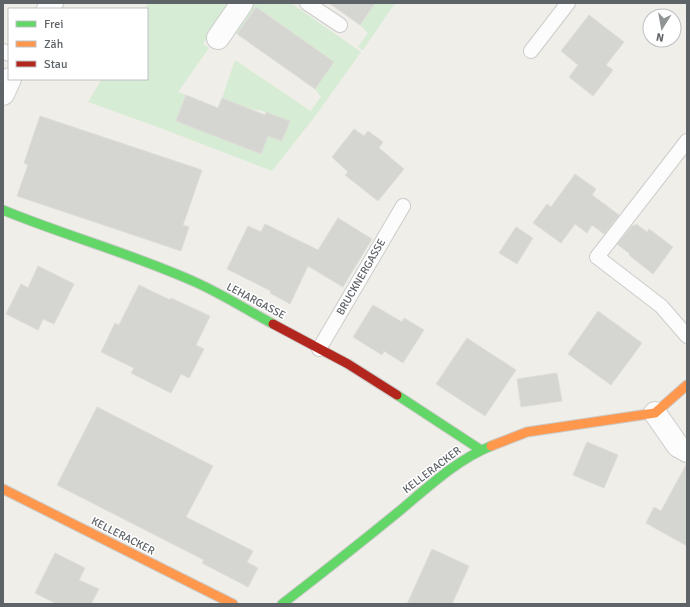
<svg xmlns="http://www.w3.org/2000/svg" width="690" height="607" font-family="Signika,sans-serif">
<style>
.green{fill:#d7ecd4}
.building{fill:#d5d5d2;stroke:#deddd8}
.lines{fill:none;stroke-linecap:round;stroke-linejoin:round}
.lane-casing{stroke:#cccccb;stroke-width:16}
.street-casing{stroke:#cccccb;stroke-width:24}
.fast-casing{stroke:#cbcbca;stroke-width:11}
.slow-casing{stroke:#cbcbca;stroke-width:11}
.jam-casing{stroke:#cbcbca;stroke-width:11}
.lane{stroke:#fdfcfc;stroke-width:14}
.street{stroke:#fdfcfc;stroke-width:22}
.fast{stroke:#63d668;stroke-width:9}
.slow{stroke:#ff974d;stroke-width:9}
.jam{stroke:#b3261e;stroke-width:9}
.labels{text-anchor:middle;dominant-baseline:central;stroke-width:3;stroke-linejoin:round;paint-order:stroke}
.street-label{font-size:11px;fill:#5e6368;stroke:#fff}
</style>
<rect width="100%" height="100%" fill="#efeee9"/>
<!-- green -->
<g class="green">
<polygon points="148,3 231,3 203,44 209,48 178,92 186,95 176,121 261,154 268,136 282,141 290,121 266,112 244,107 222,98 235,60 312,112 311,110 321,97 315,89 334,62 256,7 237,34 233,32 252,3 291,3 361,52 316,115 272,171 155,126 88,102 102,79 147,79 147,9 145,9"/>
<polygon points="375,3 395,3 363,50 358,47 368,33 360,25"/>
</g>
<!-- building -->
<g class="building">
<polygon points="329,3 375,3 360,25"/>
<polygon points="256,7 334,62 315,89 237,34"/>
<polygon points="589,15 624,42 606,65 613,70 593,96 569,77 578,65 561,51"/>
<polygon points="186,95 218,108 222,98 265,115 266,112 290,121 282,141 268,136 261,154 176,121"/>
<polygon points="40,116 202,170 183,225 189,227 181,251 17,196 28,165 24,163"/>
<polygon points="354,129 364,136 368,131 383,142 379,148 404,169 378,201 345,175 348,172 332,157"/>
<polygon points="575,174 596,189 592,195 619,215 604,234 592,225 587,233 575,224 561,243 533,223 547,204 551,207"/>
<polygon points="338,218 372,239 343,287 308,266 290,304 270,293 271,291 227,269 248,226 261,232 265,224 318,250"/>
<polygon points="636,224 647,232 649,229 673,247 653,274 629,255 630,254 617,244 633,225 634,226"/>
<polygon points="516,227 533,238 517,264 499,253"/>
<polygon points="38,266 74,284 54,324 43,319 38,330 6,314 21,284 28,288"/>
<polygon points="139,285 170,300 171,298 210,316 196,345 204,349 189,378 181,374 171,393 131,373 134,368 101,352 115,323 119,325"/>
<polygon points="373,305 402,322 404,318 424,330 403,363 384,351 382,355 353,337"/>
<polygon points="598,311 642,343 611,385 568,354"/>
<polygon points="467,338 516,370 485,416 436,384"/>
<polygon points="557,373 562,401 521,407 517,379"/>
<polygon points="97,407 213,466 186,517 253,551 247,562 258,568 248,587 202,563 204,560 57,485"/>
<polygon points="587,442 618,455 604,488 573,475"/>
<polygon points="687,463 687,546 646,523 654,507 661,511"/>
<polygon points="432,549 469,566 452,604 407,604"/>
<polygon points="55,553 85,568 79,580 99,589 91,604 57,604 35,593"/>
</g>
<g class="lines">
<!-- lane casing -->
<g class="lane-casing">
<g id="lane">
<polyline points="307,3 340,25"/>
<polyline points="3,51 9,54"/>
<polyline points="531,51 568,3"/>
<polyline points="687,141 597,257 661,306 687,336"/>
<polyline points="319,349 403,206"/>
</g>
</g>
<!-- street casing -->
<g class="street-casing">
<g id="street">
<polyline points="48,9 52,3"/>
<polyline points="218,38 242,3"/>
<polyline points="3,94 10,79"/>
<polyline points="655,413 678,446 687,451"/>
</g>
</g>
<!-- fast casing -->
<g class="fast-casing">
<g id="fast">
<path d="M3,210C66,236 133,254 195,282C222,294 247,310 273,324"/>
<polyline points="397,395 481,450"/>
<path d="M282,604C321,574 359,544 397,513C426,489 456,460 491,446"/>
</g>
</g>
<!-- slow casing -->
<g class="slow-casing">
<g id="slow">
<polyline points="491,446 527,432 655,413 687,385"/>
<polyline points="3,489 233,604"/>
</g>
</g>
<!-- jam casing -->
<g class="jam-casing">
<polyline id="jam" points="273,324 348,364 397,395"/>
</g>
<!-- lane -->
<use href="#lane" class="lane"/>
<!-- street -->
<use href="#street" class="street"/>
<!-- fast -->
<use href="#fast" class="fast"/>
<!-- slow -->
<use href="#slow" class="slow"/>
<!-- jam -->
<use href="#jam" class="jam"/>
</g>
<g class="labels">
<!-- street labels -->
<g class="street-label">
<text transform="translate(361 277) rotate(-60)">BRUCKNERGASSE</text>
<text transform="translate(256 301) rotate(28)">LEHARGASSE</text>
<text transform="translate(432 470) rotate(-37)">KELLERACKER</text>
<text transform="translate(123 536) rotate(27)">KELLERACKER</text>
</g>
</g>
<!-- border -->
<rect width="690" height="607" fill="none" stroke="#5e6368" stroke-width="8"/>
<!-- legend -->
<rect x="8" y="8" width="140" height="72" fill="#ffffff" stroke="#bfc1c3"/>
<rect x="16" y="21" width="20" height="6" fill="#63d668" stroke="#bfc1c3"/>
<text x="44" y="28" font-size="12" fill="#5e6368">Frei</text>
<rect x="16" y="41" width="20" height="6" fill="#ff974d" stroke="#bfc1c3"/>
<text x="44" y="48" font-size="12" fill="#5e6368">Zäh</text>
<rect x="16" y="61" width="20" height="6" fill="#b3261e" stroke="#bfc1c3"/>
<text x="44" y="68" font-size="12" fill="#5e6368">Stau</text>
<!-- north arrow -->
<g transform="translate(662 28) rotate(191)"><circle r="19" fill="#ffffff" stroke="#bfc1c3"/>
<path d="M0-3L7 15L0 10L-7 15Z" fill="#919495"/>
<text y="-6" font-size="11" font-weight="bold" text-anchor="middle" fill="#5e6368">N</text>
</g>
</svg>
